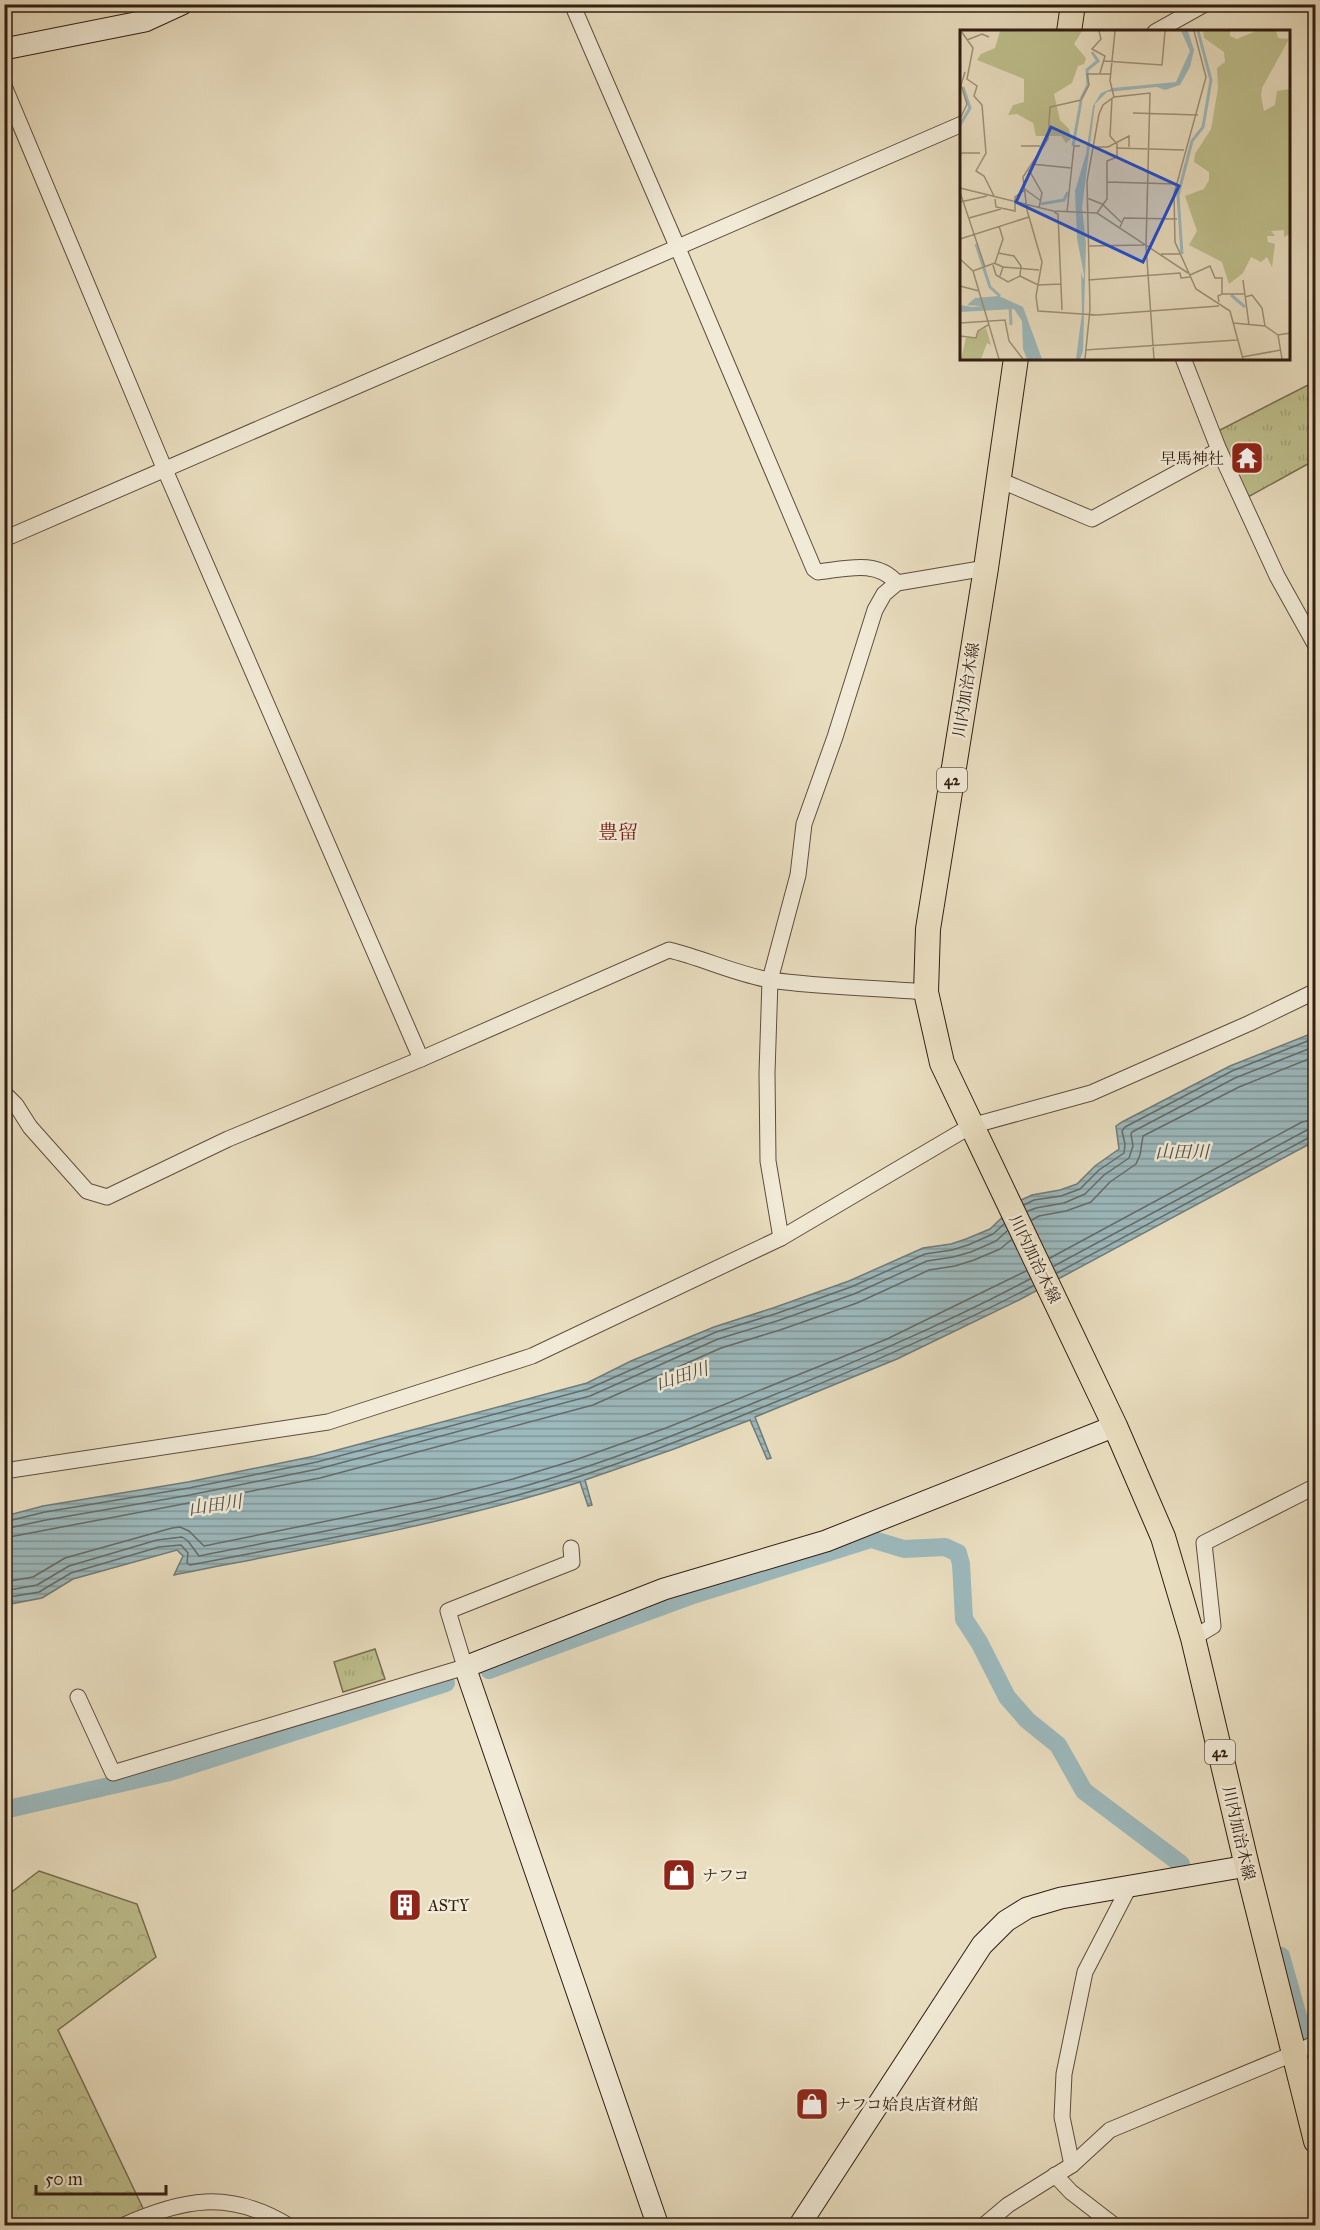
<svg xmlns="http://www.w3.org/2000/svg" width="1320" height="2230" font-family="'IM FELL Great Primer','Noto Serif JP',serif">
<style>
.forest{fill:url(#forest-crowns);stroke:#786e50;stroke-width:1.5}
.park{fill:url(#park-tufts);stroke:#786e50;stroke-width:1.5}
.water{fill:url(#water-rules);stroke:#717b79;stroke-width:1.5}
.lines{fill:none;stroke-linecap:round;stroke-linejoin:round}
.shore{stroke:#666b68;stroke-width:1.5}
.canal{stroke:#9cb9bd;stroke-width:18}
.street-casing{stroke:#5f4d3e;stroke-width:17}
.secondary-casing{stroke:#311d12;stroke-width:23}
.primary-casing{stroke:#311d12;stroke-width:26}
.street{stroke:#f1ead6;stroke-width:15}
.secondary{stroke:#f1ead6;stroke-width:21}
.primary{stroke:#e9dec0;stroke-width:24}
.labels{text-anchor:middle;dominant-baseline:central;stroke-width:5;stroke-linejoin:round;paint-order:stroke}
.shield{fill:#f1ead6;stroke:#6b5a4d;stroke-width:1.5}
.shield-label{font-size:15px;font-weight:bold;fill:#311d12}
.poi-label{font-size:16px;fill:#311d12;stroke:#f1ead6;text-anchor:start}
.street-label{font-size:16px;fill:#311d12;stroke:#f1ead6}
.water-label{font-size:18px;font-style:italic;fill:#514c45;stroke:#f1ead6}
.quarter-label{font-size:20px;fill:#7a1f14;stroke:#f1ead6}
.inset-river{fill:none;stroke:#9cb9bd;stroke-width:3}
.inset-road{fill:none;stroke:#9f917a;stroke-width:1.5}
.view{fill:#1d4ed8;fill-opacity:0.15;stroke:#1d4ed8;stroke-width:3}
.inset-edge{fill:none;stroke:#311d12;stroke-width:3}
</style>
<defs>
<pattern id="forest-crowns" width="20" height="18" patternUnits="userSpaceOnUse" patternTransform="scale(1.5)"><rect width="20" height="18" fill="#bebf8d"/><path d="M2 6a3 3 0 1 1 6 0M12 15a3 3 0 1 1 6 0" fill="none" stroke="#a4a479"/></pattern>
<pattern id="park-tufts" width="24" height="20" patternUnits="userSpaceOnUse" patternTransform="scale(1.5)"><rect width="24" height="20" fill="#bebf8d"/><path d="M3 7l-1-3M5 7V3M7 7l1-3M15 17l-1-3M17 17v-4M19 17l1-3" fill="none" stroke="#a4a479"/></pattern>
<pattern id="water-rules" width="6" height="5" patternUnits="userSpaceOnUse" patternTransform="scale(1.5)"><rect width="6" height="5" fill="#9cb9bd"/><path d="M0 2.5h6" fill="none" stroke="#809698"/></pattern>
</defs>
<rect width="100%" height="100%" fill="#e9dec0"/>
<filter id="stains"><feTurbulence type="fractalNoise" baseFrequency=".00333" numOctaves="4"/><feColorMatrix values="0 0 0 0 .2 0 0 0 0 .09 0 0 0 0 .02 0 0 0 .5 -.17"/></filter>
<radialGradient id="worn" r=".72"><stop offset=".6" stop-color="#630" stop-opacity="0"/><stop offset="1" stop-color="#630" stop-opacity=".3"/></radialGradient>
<!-- forest -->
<polygon class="forest" points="39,1871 137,1904 156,1957 58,2030 151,2225 5,2226 5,1897"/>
<!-- park -->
<g class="park">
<polygon points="1308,385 1315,399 1315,460 1248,497 1218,431"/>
<polygon points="375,1649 385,1679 343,1692 334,1662"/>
</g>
<!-- water -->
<path class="water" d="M1315,1026V1141L1019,1300L897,1359L755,1417L771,1458L767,1459L750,1420L674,1449L585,1480L592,1505L588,1506L580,1482C447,1524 310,1548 174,1575L183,1556L177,1550L73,1579L42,1598L5,1605V1516L43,1506L188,1482L315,1456L587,1383L631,1361L714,1327L773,1308L849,1281L923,1248L951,1244L966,1239L990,1229L1019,1201L1032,1195L1060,1190L1077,1184L1095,1166L1119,1149L1116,1126L1122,1122L1230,1066L1308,1035Z"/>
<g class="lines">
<!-- shore -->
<g class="shore">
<polyline points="1024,1205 1034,1200 1061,1196 1080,1189 1099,1170 1124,1153 1125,1144 1122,1131 1125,1127 1232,1071 1310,1040 1316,1036"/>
<polyline points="1028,1211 1036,1208 1064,1203 1085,1194 1104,1175 1129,1158 1133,1146 1131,1134 1132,1132 1235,1078 1316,1046"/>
<polyline points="1032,1220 1039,1216 1066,1211 1091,1202 1110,1182 1136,1164 1140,1155 1143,1136 1239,1087 1316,1056"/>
<polyline points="1050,1258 1302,1122 1316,1119"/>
<polyline points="1054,1266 1307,1130 1316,1128"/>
<polyline points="1057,1273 1310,1137 1316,1136"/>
<polyline points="4,1522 45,1512 189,1488 317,1462 588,1389 716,1332 775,1314 851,1287 925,1254 952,1250 968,1245 993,1234 1004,1224"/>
<polyline points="4,1529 46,1520 190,1495 318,1469 590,1396 718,1339 777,1321 854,1294 927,1261 953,1257 971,1252 996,1241 1007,1231"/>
<polyline points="4,1538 320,1478 593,1405 721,1348 780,1330 857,1303 929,1270 955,1266 974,1260 1000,1249 1011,1240"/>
<polyline points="4,1582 33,1577 65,1558 172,1528 180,1527 189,1531 204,1546 440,1498 513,1479 575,1460 666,1428 887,1339 1026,1271"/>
<path d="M4,1591L37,1585L69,1566L157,1540L182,1537L188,1541L199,1556C304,1535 410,1516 514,1489C598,1466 681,1433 761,1400C853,1363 943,1325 1030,1279"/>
<path d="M4,1598L39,1592L71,1573L159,1547L181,1545L188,1553L187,1563L190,1565C299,1544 411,1525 518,1495C605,1471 690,1437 773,1403C862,1367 949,1330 1033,1286"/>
</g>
<!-- canal -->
<g class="canal">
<polyline points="489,1670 690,1596 871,1539 904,1549 945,1547 958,1553 961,1564 964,1619 979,1642 1007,1697 1027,1720 1058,1745 1084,1791 1181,1864"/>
<polyline points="4,1810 170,1772 446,1683"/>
<polyline points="1281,1956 1303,2034 1316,2031"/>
</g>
<!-- street casing -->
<g class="street-casing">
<g id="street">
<path d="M572,4L677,246L814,569L818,572C845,569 877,559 897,583"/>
<polyline points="1155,32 1205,4"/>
<polyline points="4,86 165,470 421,1059"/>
<polyline points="1183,358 1219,450 1277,576 1316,646"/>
<polyline points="997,479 1092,519 1219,450"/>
<polyline points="4,539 962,124"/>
<path d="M4,1093L16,1105L30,1127L87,1191L107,1197L228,1139L421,1059L669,950C703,958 735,974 770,980C820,987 876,988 926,992"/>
<polyline points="781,1238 768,1161 767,1073 770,980 798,875 804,824 835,737 875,610 884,594 897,583 986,568"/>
<polyline points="4,1471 328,1422 532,1356 781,1238 971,1126 1091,1093 1250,1023 1316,991"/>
<polyline points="1193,1638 1213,1626 1204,1543 1316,1486"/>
<polyline points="78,1697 113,1773 465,1667 448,1611 572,1562 571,1548"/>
<polyline points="1072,2165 1062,2117 1064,2074 1085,1972 1129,1887"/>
<polyline points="1055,2175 1071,2192 1115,2226"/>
<path d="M122,2226C182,2199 229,2189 289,2226"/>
<polyline points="983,2226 1008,2205 1072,2165 1110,2130 1295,2053 1316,2043"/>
</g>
</g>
<!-- secondary casing -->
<g class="secondary-casing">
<g id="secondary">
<polyline points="4,49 145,21 182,4"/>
<polyline points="658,2226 465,1667 664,1589 826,1541 1115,1426"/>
<polyline points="799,2226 982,1945 1006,1921 1027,1908 1061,1898 1247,1866"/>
</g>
</g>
<!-- primary casing -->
<g class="primary-casing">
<g id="primary">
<polyline points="1069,32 1073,4"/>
<polyline points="1016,358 986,568 928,929 926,992 942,1063 1115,1426 1163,1537 1193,1638 1247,1866 1316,2141"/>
</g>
</g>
<!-- street -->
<use href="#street" class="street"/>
<!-- secondary -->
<use href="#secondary" class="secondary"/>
<!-- primary -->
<use href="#primary" class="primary"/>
</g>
<!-- icons -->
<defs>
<g id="temple-square" transform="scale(1.725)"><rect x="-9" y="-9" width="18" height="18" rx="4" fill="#8f2418" stroke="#f1ead6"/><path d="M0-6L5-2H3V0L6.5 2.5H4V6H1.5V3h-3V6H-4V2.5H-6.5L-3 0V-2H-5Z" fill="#fff"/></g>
<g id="shop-square" transform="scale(1.725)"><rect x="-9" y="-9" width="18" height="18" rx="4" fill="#8f2418" stroke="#f1ead6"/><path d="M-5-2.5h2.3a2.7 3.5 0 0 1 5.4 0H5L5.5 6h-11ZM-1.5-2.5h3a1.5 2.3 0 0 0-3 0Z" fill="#fff"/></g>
<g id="building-square" transform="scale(1.725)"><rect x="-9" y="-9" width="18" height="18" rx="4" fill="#8f2418" stroke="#f1ead6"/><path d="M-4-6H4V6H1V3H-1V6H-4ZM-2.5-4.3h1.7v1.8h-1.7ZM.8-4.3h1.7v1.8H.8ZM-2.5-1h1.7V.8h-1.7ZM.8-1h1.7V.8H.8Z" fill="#fff"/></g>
</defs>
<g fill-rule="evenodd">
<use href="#temple-square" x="1247" y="458"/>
<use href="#shop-square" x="679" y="1875"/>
<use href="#building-square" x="405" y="1905"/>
<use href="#shop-square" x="812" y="2104"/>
</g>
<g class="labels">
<!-- shield labels -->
<g class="shield">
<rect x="937" y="768" width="30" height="24" rx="4.5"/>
<rect x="1205" y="1740" width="30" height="24" rx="4.5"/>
</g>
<g class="shield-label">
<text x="952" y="780">42</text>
<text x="1220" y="1752">42</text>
</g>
<!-- poi labels -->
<g class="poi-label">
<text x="1224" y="458" text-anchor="end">早馬神社</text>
<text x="702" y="1875">ナフコ</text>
<text x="428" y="1905">ASTY</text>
<text x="835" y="2104">ナフコ姶良店資材館</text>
</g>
<!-- street labels -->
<g class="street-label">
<text transform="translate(966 690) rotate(-81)">川内加治木線</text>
<text transform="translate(1035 1259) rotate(64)">川内加治木線</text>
<text transform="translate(1239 1833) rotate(77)">川内加治木線</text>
</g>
<!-- water labels -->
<g class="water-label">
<text x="1182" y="1152">山田川</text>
<text transform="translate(682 1376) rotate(-17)">山田川</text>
<text transform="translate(215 1505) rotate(-8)">山田川</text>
</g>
<!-- quarter labels -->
<g class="quarter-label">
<text x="618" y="832">豊留</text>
</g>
</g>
<!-- overview -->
<g transform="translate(960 30)">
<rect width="330" height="330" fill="#e9dec0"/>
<path d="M40,1H122L114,14L126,28L124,34L118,36L112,53L94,64L100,90L109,99L111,109L106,113L101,106H76L73,93L57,84L48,85L53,75L64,72V49L17,30L21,24L35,18ZM243,1H270V6L277,9L296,1H316L318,8L329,9L302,58L301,66L304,81L315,75L317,61L330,59V204L324,207V200L311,201L315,206H307L308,212L315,214L312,237L307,227L301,232L291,227L283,243L269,254L262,232L229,215L237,201L225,166L244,159L249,150V142L234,132L235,124L251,99L258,58L257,38L265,32L264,22L244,8Z" fill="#bebf8d"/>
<path d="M26,298L31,315L27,313L21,329H1L6,308H16L18,302Z" fill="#bebf8d"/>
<path d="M221,1H228L234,20L230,37L220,55L205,60L197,57L147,62L135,74L122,178L126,213L123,321L120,329H116L122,283L121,241L123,250L124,245L117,208L115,161L126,124L133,76L141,63L153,58L216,52L230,21ZM39,266L63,277L82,329H67L63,319L62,291L54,279L0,282V275L13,277L21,276L7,275L15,268Z" fill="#9cb9bd"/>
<path class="inset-river" d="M121,69L128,55L127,40L138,31L132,22M0,95L10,78L3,57M113,116L121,71M81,174L104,170L108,162M16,214L30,257L40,266M222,224L218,165L232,111L243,97L251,50L238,1M271,265L285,277M50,276L51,295"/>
<path class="inset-road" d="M1,1L13,18L7,49L17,56L14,66L22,75L26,123L16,141L24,146L34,166M139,1L141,9L132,19L145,26L140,43M234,1L246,47L214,164L215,212L236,259L270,281L283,329M7,10L22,4L29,7M144,31L202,35L205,1M151,44H127L129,55L121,70L90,77L88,109L63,147L67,180L82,232L76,266L78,281L137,285L259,276M154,67L150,51L155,1M173,83L238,85M0,89L7,74L1,55L5,42M61,116H80M135,117H148L169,106V117M156,118L224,120M0,123H20M71,134L111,138M69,140L82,163L79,178M147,152L216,154M0,158L93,181L137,183L228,243M66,160L81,171M0,162L25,237M127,168L142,174L161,192M35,169L36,177L55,181V167L66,159M0,172L27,166M94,182L98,184L102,280M107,182L114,116H120M137,183L147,169V131L157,127V114L150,106L152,68M9,188L41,179M160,197L164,188L217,189M0,209L69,187M128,216L184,215M201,224H220M0,229L13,241L39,329M34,233L43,237L40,246M33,235L36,245L48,252L60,246L61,236L54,226L38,223M43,237L79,240M13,241L35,233L43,209L39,196M230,245L250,236L255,248H262V264M60,246L78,255L101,254M128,250L220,243L221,248L230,247M283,250L289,295M0,256L19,261M285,267L292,265L302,278L305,296M259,272L258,266L262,264H284M0,293L45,290L49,311L63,329M273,293L305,296L318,305L330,303M318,305L322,329M0,306L16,308L18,301L28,295M125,320L277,310M282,327L321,320M125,329L130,279L127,151L139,84L143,75L154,67L190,63L186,216L194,329"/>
<path class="view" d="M91,97L219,156L183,232L56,172Z"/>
<rect width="330" height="330" class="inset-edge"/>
</g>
<!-- margin -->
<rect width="1320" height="2230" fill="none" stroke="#e9dec0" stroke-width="24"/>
<rect x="6" y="6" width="1308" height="2218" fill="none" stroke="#311d12" stroke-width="3"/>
<rect x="12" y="12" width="1296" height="2206" fill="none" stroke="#311d12" stroke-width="1.5"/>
<!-- scale -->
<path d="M36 2185v9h130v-9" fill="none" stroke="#311d12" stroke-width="3"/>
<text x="45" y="2185" font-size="18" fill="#311d12" stroke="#f1ead6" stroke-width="4.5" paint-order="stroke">50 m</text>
<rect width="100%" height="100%" filter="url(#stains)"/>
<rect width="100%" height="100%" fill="url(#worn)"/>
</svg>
